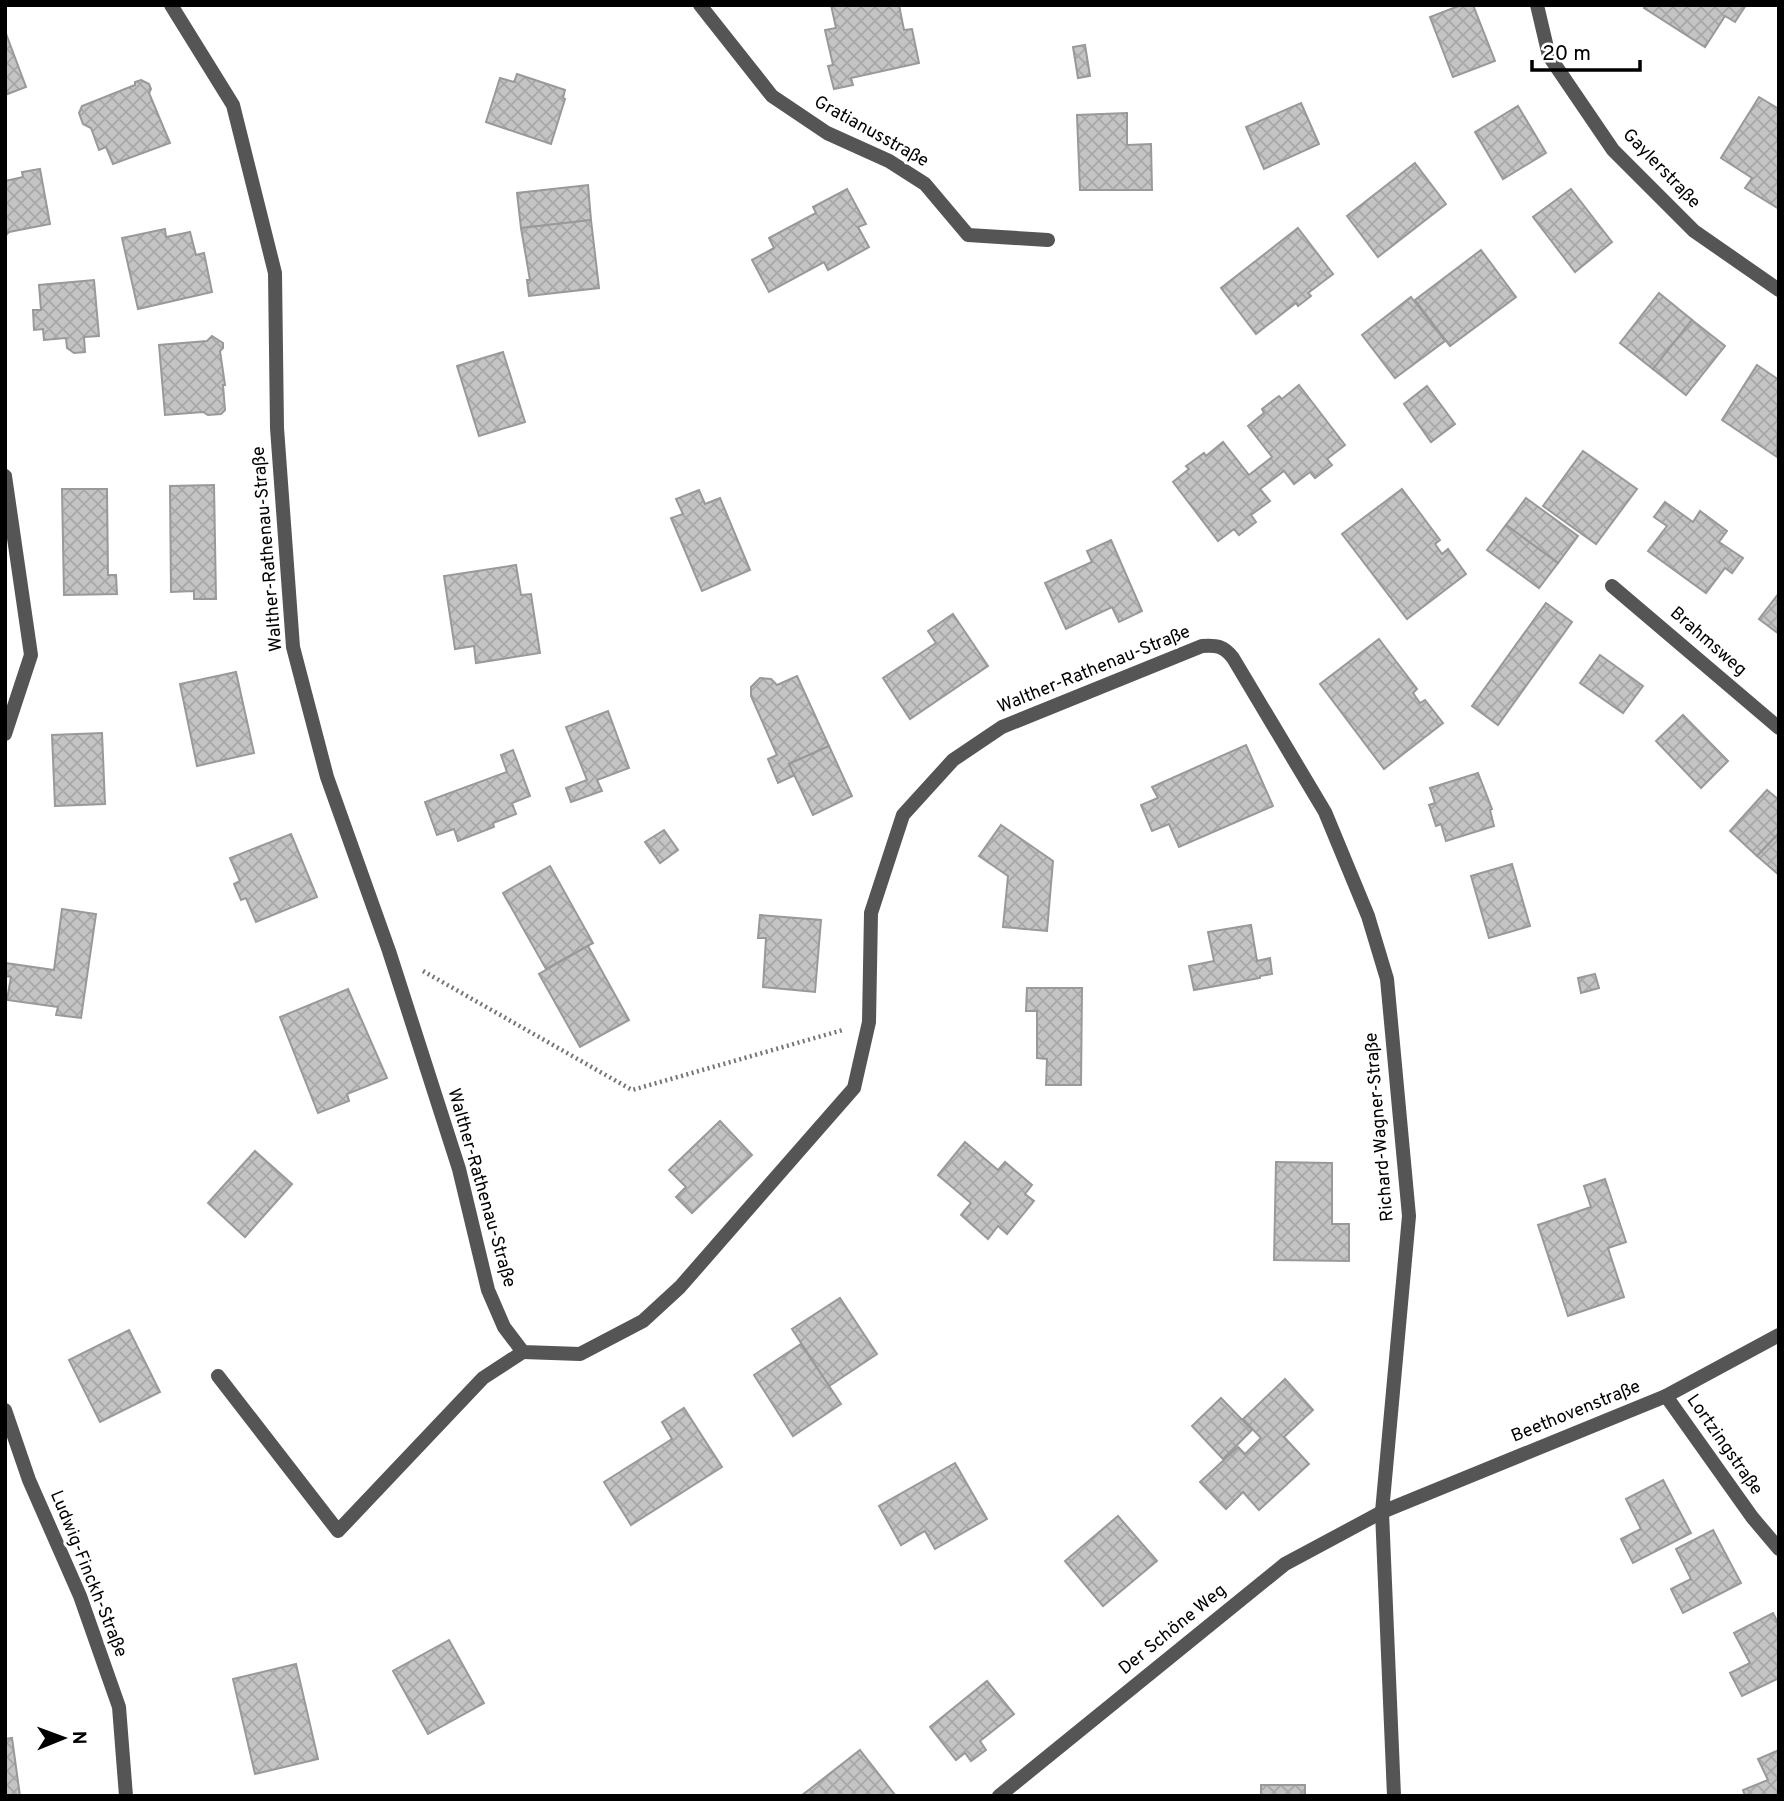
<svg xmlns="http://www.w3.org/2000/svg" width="1784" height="1801" font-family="Overpass,sans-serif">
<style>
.building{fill:url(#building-cross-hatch);stroke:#999;stroke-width:2}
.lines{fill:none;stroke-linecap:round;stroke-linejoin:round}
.path{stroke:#777;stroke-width:4.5;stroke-dasharray:2 3.5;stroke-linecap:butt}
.service{stroke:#555;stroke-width:14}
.minor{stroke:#555;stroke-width:14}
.labels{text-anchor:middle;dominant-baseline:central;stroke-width:6;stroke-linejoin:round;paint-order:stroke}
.street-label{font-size:18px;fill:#000;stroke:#fff}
</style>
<defs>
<pattern id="building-cross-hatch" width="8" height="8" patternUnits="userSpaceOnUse" patternTransform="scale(1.75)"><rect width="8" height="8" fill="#c4c4c4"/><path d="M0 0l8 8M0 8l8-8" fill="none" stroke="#a7a7a7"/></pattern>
</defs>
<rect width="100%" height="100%" fill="#fff"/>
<!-- building -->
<g class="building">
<polygon points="831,5 899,5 904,30 912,29 919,63 851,78 853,85 834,89 828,66 833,65 825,30 836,28"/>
<polygon points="1461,5 1473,5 1495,61 1453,77 1430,17"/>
<polygon points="1646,5 1746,5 1735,22 1725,16 1705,47 1644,8"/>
<polygon points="5,31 26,87 5,95"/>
<polygon points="1085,45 1090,76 1078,78 1073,47"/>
<polygon points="517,74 565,90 563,98 565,99 551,144 486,122 500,78 514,82"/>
<polygon points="141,80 149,84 151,89 149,93 170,143 113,164 106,147 99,150 91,128 83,124 79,113 82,106 135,85 135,82"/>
<polygon points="1759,97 1779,109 1779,209 1745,188 1752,178 1721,158"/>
<polygon points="1301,103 1319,144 1264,169 1246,127"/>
<polygon points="1518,106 1546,153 1503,179 1475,132"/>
<polygon points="1127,113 1127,145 1151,144 1152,190 1080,190 1077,115"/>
<polygon points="1415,163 1446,204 1378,257 1347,216"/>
<polygon points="40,169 50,224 9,232 5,236 5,181 23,177 22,172"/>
<polygon points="588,185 591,220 521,228 517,193"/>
<polygon points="847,189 866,224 858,227 869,247 828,270 824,262 769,292 752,260 774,248 769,238 816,213 813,207"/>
<polygon points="1571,189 1612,242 1575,272 1533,217"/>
<polygon points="591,220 599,288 529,296 527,280 530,280 521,228"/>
<polygon points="1298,228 1333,274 1308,293 1311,296 1298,306 1296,303 1256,334 1221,288"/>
<polygon points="165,229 166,237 190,232 196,255 204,253 212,292 138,309 122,238"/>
<polygon points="1481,250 1516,297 1450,346 1415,300"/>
<polygon points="94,280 99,336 84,337 85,352 74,353 67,348 66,338 44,340 43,329 34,330 33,310 41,310 39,285"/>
<polygon points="1659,293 1692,320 1653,369 1620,343"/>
<polygon points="1411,297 1445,341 1395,378 1362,335"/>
<polygon points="1692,320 1725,346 1686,395 1653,369"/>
<polygon points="212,336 223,343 223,348 220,351 225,385 223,385 225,410 221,414 208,415 203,412 165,415 159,345 207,341"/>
<polygon points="503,352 525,422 479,436 457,366"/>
<polygon points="1757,365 1779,380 1777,457 1722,420"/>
<polygon points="1299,385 1345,445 1327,459 1332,465 1315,478 1310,472 1294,484 1284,471 1260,489 1270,501 1251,515 1256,522 1239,535 1234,529 1218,541 1173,482 1189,469 1186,466 1204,453 1206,456 1223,442 1249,475 1272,457 1248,426 1264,413 1262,409 1279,396 1282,399"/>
<polygon points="1427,386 1455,424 1431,442 1404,404"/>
<polygon points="1583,451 1637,489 1596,544 1543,506"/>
<polygon points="214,485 216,599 194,599 194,591 171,592 170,486"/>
<polygon points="62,489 107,489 108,575 116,575 117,594 64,595"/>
<polygon points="1402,489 1440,540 1435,544 1442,554 1448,549 1466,574 1407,619 1342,534"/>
<polygon points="699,490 705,504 720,498 750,570 702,591 671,518 683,514 676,499"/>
<polygon points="1526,498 1578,536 1558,563 1506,525"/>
<polygon points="1665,502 1693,522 1700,511 1727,531 1719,542 1743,558 1732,573 1725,568 1706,593 1648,551 1667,526 1654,517"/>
<polygon points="1506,525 1558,563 1539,588 1487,550"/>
<polygon points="1111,540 1142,611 1119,622 1112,607 1066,629 1045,583 1092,562 1087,551"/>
<polygon points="516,565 521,595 531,594 540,653 476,663 474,646 455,649 444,576"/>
<polygon points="1779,593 1779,634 1759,619"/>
<polygon points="1546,603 1572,622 1498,725 1472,706"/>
<polygon points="953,614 988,666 910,719 883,678 936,643 928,631"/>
<polygon points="1379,639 1417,689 1413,693 1420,703 1425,700 1443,723 1384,769 1320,684"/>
<polygon points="1600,655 1643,686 1623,713 1580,683"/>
<polygon points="236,672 254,753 197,766 180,684"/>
<polygon points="797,676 829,746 789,764 795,775 778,783 768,759 777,755 751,696 751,687 760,678 771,679 777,685"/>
<polygon points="608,711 629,768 597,780 602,791 571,802 566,788 587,780 566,727"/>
<polygon points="1683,715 1728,761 1701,788 1656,741"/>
<polygon points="102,733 105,804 55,806 52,735"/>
<polygon points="1246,745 1273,806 1179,847 1169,824 1152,831 1141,805 1158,798 1152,787"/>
<polygon points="829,746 852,796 813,815 789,764"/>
<polygon points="513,750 530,796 512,803 516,814 493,823 494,827 458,841 454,829 437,835 425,802 507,772 501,755"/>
<polygon points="1478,773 1492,809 1490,810 1494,826 1446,841 1441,824 1436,826 1429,805 1435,803 1430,788"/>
<polygon points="1767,790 1779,800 1779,833 1757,856 1730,831"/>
<polygon points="1001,825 1053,861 1047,931 1003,927 1008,876 979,856"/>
<polygon points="664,830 678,850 660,863 645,842"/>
<polygon points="1779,833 1779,875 1757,856"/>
<polygon points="291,834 317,897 256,922 246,898 241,900 234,884 240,881 230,858"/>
<polygon points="1512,864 1530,926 1489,938 1471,876"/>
<polygon points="550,866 593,943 546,969 503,893"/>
<polygon points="62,909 96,914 81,1018 56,1015 58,1007 7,1000 11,977 5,976 5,963 54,970"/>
<polygon points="760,915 821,920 815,992 763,987 766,938 758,938"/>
<polygon points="1251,925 1257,961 1270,958 1272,974 1260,976 1260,978 1194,990 1189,966 1214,961 1208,932"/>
<polygon points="588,946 629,1020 580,1047 539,974"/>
<polygon points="1595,974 1599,988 1581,993 1578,978"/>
<polygon points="1027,988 1082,988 1081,1085 1046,1085 1047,1059 1037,1058 1037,1011 1026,1011"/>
<polygon points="348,989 387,1078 347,1094 349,1101 318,1113 280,1017"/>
<polygon points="720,1121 752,1155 692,1213 676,1197 686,1187 669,1170"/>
<polygon points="965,1142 998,1170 1005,1162 1032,1185 1025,1194 1034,1201 1007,1234 998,1226 988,1239 961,1215 971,1203 938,1175"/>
<polygon points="255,1151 292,1184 245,1237 208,1203"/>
<polygon points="1276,1162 1332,1163 1332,1224 1349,1224 1349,1261 1274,1260"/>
<polygon points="1605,1179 1626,1242 1608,1248 1624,1297 1568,1316 1538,1225 1591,1207 1584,1186"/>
<polygon points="840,1298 877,1354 829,1386 792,1329"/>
<polygon points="129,1330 160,1392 100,1422 69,1360"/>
<polygon points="801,1344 841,1404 793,1436 754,1375"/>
<polygon points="1285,1379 1313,1410 1284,1437 1309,1464 1259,1510 1243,1492 1226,1509 1200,1482 1238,1447 1245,1454 1261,1438 1243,1419"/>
<polygon points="1221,1398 1252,1430 1223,1459 1192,1426"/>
<polygon points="684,1408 722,1467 631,1525 604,1482 672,1439 662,1422"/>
<polygon points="955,1463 987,1519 935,1549 925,1531 901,1545 879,1506"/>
<polygon points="1663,1480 1691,1533 1633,1563 1621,1539 1641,1529 1626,1499"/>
<polygon points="1118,1516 1157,1561 1103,1606 1065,1561"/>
<polygon points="1713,1530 1741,1583 1683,1613 1671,1589 1691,1579 1676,1549"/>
<polygon points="1773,1613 1779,1625 1779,1678 1742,1696 1730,1673 1750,1663 1734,1633"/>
<polygon points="449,1640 484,1703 428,1734 393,1671"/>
<polygon points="296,1664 318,1759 255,1774 233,1679"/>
<polygon points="987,1681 1014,1714 980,1741 986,1750 971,1761 965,1753 956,1760 930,1727"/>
<polygon points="12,1738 20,1796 5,1796 5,1739"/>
<polygon points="860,1750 895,1795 801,1796"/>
<polygon points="1779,1750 1779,1796 1745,1796 1743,1790 1768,1780 1758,1759"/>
<rect x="1261" y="1785" width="44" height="11"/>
</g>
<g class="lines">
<!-- path -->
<polyline class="path" points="423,971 632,1090 843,1030"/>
<!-- service -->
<polyline class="service" points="218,1376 338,1531 483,1378 523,1352"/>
<!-- minor -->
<g class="minor">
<path d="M171,5L233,105L275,273L277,428L293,647L327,777L389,951L459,1169L488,1290L504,1327L523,1352L580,1354L643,1321L680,1287L854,1088L869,1022L871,913L903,815L953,760L1002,727L1202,646C1217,645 1224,646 1233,658L1325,812L1368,916L1387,979L1409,1216L1382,1512L1394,1796"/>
<polyline points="700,5 772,96 827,133 889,161 925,184 968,235 1048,240"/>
<polyline points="1537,5 1549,56 1613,150 1694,231 1779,290"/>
<polyline points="5,476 31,655 5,734"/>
<polyline points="1612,586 1779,728"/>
<polyline points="1666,1396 1752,1517 1779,1549"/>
<polyline points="5,1410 29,1480 80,1596 119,1707 126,1796"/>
<polyline points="999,1796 1285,1564 1382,1512 1666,1396 1779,1335"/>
</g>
</g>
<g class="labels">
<!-- street labels -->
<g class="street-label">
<text transform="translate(871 132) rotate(29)">Gratianusstraße</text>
<text transform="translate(1661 169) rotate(46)">Gaylerstraße</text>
<text transform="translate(268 549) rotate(-95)">Walther-Rathenau-Straße</text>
<text transform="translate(1708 642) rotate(41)">Brahmsweg</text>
<text transform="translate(1094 670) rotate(-22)">Walther-Rathenau-Straße</text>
<text transform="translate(1380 1127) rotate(-95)">Richard-Wagner-Straße</text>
<text transform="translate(481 1188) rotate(74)">Walther-Rathenau-Straße</text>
<text transform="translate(1576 1412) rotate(-22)">Beethovenstraße</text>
<text transform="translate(1724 1445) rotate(55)">Lortzingstraße</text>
<text transform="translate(88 1574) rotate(68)">Ludwig-Finckh-Straße</text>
<text transform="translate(1173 1630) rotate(-39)">Der Schöne Weg</text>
</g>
</g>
<!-- border -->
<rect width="1784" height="1801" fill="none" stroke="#000000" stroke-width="14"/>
<!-- north arrow -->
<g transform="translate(63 1738) rotate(89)" stroke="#ffffff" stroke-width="5" paint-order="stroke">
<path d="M0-5L12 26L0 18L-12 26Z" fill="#000000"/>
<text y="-10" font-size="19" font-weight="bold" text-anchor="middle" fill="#000000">N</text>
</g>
<!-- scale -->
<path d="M1532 60v10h108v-10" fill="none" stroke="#000000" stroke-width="3.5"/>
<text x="1542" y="60" font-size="21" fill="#000000" stroke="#ffffff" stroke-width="5" paint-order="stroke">20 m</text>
</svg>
